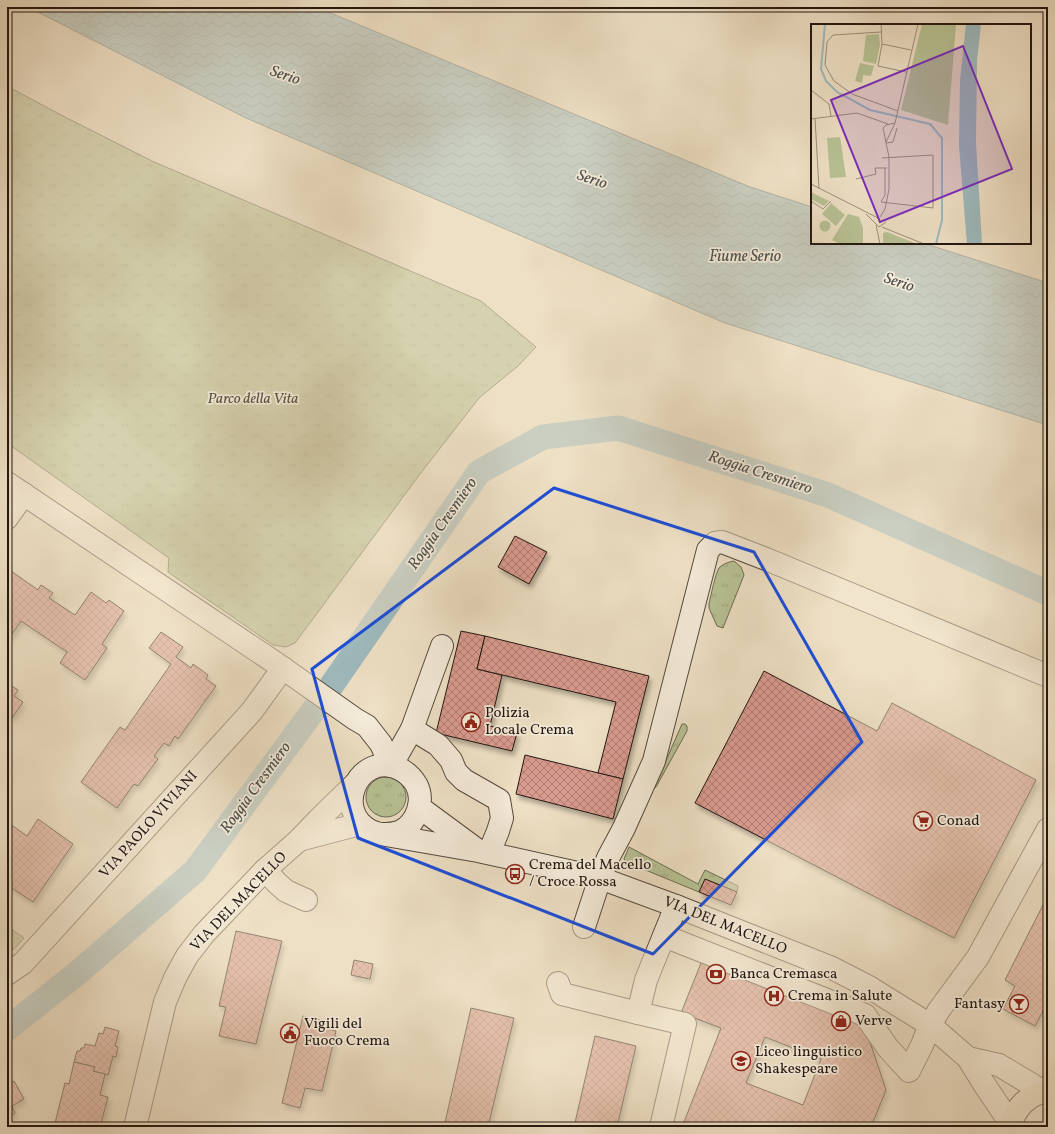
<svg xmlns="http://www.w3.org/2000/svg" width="1055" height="1134" font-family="Vollkorn,serif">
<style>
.grass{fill:url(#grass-tufts);stroke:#6d6c53}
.garden{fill:url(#garden-dots);stroke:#6d6c53}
.water{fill:url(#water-waves);stroke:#6c7979}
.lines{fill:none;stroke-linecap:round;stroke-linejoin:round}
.canal{stroke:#9ebabe;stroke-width:25}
.building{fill:url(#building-cross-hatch);stroke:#221711;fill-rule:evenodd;filter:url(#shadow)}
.minor-casing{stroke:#55493e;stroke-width:24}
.major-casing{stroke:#221711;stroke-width:24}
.minor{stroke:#f4ebd9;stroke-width:22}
.major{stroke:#eee0c5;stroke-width:22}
.marked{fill:none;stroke:#1d4ed8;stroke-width:3;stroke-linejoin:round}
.labels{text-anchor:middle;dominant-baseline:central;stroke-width:3.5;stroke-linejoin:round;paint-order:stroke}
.park-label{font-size:15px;font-style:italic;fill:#56533f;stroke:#f4ebd9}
.poi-label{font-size:15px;fill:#221711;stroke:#f4ebd9;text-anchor:start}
.street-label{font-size:15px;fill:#221711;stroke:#f4ebd9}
.water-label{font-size:16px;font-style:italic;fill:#4d504e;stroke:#f4ebd9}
.inset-river{fill:none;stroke:#9ebabe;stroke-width:2}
.inset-road{fill:none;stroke:#9c907d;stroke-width:1}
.view{fill:#7b2cbf;fill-opacity:0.15;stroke:#7b2cbf;stroke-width:2}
.inset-edge{fill:none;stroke:#221711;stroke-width:2}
</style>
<defs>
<pattern id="grass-tufts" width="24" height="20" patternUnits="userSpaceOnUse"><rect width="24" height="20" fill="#b8c295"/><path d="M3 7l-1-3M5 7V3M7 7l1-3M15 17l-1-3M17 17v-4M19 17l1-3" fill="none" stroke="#9ea67f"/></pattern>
<pattern id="garden-dots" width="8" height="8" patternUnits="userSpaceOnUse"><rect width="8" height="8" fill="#b8c295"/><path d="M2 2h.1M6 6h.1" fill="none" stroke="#9ea67f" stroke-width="1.8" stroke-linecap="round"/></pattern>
<pattern id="water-waves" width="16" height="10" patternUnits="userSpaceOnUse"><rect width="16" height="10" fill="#9ebabe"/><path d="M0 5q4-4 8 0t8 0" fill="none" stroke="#889fa2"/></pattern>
<pattern id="building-cross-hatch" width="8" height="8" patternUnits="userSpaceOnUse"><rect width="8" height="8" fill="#d99a8f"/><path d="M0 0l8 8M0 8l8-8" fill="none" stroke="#b07d73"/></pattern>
<filter id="shadow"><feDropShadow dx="2.5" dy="4.5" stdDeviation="2" flood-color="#0004"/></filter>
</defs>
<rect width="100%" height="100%" fill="#eee0c5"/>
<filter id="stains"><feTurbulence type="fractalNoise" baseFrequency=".005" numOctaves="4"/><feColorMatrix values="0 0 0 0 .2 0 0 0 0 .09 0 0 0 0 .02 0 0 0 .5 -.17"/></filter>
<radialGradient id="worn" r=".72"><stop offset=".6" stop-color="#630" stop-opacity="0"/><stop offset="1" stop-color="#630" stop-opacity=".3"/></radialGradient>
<!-- grass -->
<g class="grass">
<polygon points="7,86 59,114 154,162 481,301 536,347 518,366 479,398 420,474 295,643 286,647 273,645 168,572 169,558 7,443"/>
<path d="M734,561L741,567L744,575L723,628L717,626L709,608V604C711,595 715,575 719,568C723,564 728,562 734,561Z"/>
<polygon points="682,724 685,724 687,726 687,731 656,787 654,788"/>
<circle cx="386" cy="797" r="20"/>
<polygon points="629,847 698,884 705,870 738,886 737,892 705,879 699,892 626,862 624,859"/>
</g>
<!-- garden -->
<polygon class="garden" points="7,926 24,938 13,950 7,946"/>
<!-- water -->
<polygon class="water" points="28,7 316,7 750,187 812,207 812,243 923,243 1048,283 1048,425 725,323 246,118"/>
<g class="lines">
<!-- canal -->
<polyline class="canal" points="7,1029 80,971 195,871 327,692 479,472 543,437 618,428 828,495 1048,593"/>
</g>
<!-- building -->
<g class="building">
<polygon points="515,536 547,552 529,584 498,567"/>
<polygon points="11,571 38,590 41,585 53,593 49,598 75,615 91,592 106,603 109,600 124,611 102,644 107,648 85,680 60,663 67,652 21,621 7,641 7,576"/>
<polygon points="461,631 485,636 477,669 502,675 490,726 517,733 512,751 436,733"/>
<polygon points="161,632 183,647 176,657 191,668 193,664 208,675 206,679 216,686 178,739 175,736 169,746 164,743 154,756 158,759 138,786 134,784 117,808 81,782 120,727 125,730 171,664 149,648"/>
<polygon points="485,636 649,676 623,779 598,773 616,702 477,669"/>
<polygon points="764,671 877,731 892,703 1036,780 954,938 695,803"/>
<polygon points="7,683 18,690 14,696 23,702 12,718 7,714"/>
<polygon points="525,755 623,779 613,819 516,794"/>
<polygon points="38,819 73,844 33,902 7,885 7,822 27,836"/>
<polygon points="705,879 737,892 731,905 699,892"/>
<polygon points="1048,895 1048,1002 1035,1026 1003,1009 1015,986 1005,980"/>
<polygon points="236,931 282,941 256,1044 219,1036 226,1007 219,1006"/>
<path d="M703,958L862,1018L886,1090L871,1127H682L721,1028L681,1013ZM765,1037L821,1059L803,1105L746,1083Z"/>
<polygon points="354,960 373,964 370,979 351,975"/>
<polygon points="471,1008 514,1018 488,1127 444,1127"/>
<polygon points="303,1016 320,1020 319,1027 336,1031 322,1091 305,1088 300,1108 282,1103"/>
<polygon points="105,1027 119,1031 115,1046 118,1047 116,1057 113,1056 108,1075 93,1071 95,1067 74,1062 77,1051 80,1051 81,1048 84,1048 85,1044 95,1046 99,1033 103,1034"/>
<polygon points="595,1036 636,1046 617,1127 574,1127"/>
<polygon points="74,1062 95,1067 93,1071 105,1074 100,1095 108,1097 100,1127 70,1127 55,1123 65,1083 69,1084"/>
<polygon points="14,1081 24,1099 12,1106 15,1113 7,1118 12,1127 7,1127 7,1085"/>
</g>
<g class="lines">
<!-- minor casing -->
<g class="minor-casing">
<g id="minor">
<polyline points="7,483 277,664 355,719 367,726 381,744 391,766"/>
<polyline points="7,518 24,494"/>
<polyline points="412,729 438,745 451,760 456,772 464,780 499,800 502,818 498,831 489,853"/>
<polyline points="391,766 412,729 442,646"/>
<polyline points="419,807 476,849"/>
<path d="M380,834C387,834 395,834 401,831C417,823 425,800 416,784C411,776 404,770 395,767C357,755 334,810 369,830C372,832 377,833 380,834L478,851L600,878L676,906L832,968L869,987L930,1025L968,1058L984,1084L1011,1124"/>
<polyline points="299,840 360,824"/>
<polyline points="265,870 277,883 286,891 306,900"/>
<polyline points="584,927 600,878 608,858 624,828 654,761 708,550 715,543 722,542 766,559 1048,676"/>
<polyline points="664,936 865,1015 888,1048 909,1071 922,1045 930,1025 939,1010 978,957 1048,829"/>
<polyline points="7,974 23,963 252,711 283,668"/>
<polyline points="558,983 562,994 638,1013"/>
<polyline points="968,1058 999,1065 1044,1092"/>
<polyline points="135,1127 165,1002 175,978 187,956 204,934 265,870 299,840 319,819 355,784"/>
<polyline points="661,1127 685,1024 638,1013 646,980 676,906"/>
</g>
</g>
<!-- major casing -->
<g class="major-casing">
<path id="major" d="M1011,1127C1013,1109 1030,1092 1048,1092"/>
</g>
<!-- minor -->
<use href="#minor" class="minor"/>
<!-- major -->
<use href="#major" class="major"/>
</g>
<!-- marked area -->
<path d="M0 0H1055V1134H0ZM554,488L754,552L862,742L653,954L358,838L312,669Z" fill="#eee0c5" fill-opacity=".55" fill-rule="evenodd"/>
<path class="marked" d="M554,488L754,552L862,742L653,954L358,838L312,669Z"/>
<!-- icons -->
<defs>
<g id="civic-ring" transform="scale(1)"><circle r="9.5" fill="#f4ebd9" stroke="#8f2418" stroke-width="1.5"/><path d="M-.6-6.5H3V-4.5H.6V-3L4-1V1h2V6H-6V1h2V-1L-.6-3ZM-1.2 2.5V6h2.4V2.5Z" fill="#8f2418"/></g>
<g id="supermarket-ring" transform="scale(1)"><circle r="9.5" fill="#f4ebd9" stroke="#8f2418" stroke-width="1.5"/><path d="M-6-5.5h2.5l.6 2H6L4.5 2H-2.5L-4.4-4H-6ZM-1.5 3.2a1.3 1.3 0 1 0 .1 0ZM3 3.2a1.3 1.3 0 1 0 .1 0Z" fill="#8f2418"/></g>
<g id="bus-ring" transform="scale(1)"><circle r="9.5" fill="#f4ebd9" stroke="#8f2418" stroke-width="1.5"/><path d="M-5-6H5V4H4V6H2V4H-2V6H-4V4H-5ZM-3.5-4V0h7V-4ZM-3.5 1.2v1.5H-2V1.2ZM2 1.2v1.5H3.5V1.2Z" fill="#8f2418"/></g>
<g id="bank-ring" transform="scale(1)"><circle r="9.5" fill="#f4ebd9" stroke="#8f2418" stroke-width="1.5"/><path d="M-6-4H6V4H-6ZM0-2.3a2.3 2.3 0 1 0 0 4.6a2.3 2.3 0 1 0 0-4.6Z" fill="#8f2418"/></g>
<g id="hospital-ring" transform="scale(1)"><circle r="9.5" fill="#f4ebd9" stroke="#8f2418" stroke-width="1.5"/><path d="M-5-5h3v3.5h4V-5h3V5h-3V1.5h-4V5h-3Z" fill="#8f2418"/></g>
<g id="bar-ring" transform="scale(1)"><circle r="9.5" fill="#f4ebd9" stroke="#8f2418" stroke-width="1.5"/><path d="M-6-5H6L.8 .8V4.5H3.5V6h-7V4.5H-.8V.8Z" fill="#8f2418"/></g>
<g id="shop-ring" transform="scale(1)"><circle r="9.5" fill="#f4ebd9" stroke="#8f2418" stroke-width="1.5"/><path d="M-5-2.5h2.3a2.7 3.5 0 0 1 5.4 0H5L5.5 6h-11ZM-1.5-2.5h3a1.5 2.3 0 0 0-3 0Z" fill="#8f2418"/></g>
<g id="university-ring" transform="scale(1)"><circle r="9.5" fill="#f4ebd9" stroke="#8f2418" stroke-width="1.5"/><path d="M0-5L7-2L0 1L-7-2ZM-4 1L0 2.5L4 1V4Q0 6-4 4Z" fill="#8f2418"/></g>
</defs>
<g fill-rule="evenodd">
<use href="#civic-ring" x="471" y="722"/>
<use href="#supermarket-ring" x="923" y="821"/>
<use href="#bus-ring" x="515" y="874"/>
<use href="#bank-ring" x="716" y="974"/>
<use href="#hospital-ring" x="774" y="996"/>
<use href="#bar-ring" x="1019" y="1004"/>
<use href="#shop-ring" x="841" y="1021"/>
<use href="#civic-ring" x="290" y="1033"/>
<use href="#university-ring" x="741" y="1061"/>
</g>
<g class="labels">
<!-- park labels -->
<g class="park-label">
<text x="253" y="399">Parco della Vita</text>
</g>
<!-- poi labels -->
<g class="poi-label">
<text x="485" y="713">Polizia<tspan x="485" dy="17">Locale Crema</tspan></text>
<text x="937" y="821">Conad</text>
<text x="529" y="865">Crema del Macello<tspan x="529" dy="17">/ Croce Rossa</tspan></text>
<text x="730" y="974">Banca Cremasca</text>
<text x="788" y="996">Crema in Salute</text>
<text x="1005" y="1004" text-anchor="end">Fantasy</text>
<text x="855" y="1021">Verve</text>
<text x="304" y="1024">Vigili del<tspan x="304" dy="17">Fuoco Crema</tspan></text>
<text x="755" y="1052">Liceo linguistico<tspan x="755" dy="17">Shakespeare</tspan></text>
</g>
<!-- street labels -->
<g class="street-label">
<text transform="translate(149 825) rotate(-48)">VIA PAOLO VIVIANI</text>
<text transform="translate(239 902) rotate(-46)">VIA DEL MACELLO</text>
<text transform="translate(725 926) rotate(22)">VIA DEL MACELLO</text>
</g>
<!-- water labels -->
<g class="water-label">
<text transform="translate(285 76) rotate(19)">Serio</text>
<text transform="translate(592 180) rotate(19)">Serio</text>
<text x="745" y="257">Fiume Serio</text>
<text transform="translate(899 283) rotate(19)">Serio</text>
<text transform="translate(760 473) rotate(18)">Roggia Cresmiero</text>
<text transform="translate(443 524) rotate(-55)">Roggia Cresmiero</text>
<text transform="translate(256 788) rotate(-54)">Roggia Cresmiero</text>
</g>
</g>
<!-- overview -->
<g transform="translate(811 24)">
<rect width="220" height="220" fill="#eee0c5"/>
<path d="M111,0H145L137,101L90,86ZM68,10L69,21L65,40L52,37L55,11ZM29,113L35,153L19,154L16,114ZM0,168L18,177L13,182L0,175ZM37,190L48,193L52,204V220H29L21,216Z" fill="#b8c295"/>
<path d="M76,208L101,218L105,220H72V209Z" fill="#b8c295"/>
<path d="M20,179L34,191L25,202L11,190Z" fill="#b8c295"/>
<path d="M49,39L63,42L60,52L52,51L51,59L44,57Z" fill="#b8c295"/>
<path d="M8.5 202a5.5 5.5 0 1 1 11 0a5.5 5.5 0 1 1-11 0Z" fill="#b8c295"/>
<path d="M155,0H170L166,37L165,118L171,220H156L148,122L149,56Z" fill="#9ebabe"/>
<path class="inset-river" d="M14,0L10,45L15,57L26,68L59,86L119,100L131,114V196L125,220"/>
<path class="inset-road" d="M70,0L71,20L67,42L95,48M70,8L22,11L16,18L14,41L23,57L41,70L87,87M71,20L100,26M0,66L18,80L20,92M4,94L8,165M0,95L46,89L77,100M75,118L84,99L107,0M75,119L82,118L86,104M71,134L122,131V184L70,178L74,171V144M45,155L65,150L64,144H76M0,160L67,194M0,177L12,185L20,177M55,190L68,203L75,198M69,193L74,185L78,165V133L72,104L75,101L84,99M65,201L69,220M71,203L113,220"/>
<path class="view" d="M152,22L201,145L69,198L20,76Z"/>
<rect width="220" height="220" class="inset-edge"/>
</g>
<!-- margin -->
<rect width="1055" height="1134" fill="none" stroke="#eee0c5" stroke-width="24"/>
<rect x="8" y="8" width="1039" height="1118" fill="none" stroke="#221711" stroke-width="2"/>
<rect x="12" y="12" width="1031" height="1110" fill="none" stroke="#221711"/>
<rect width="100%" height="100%" filter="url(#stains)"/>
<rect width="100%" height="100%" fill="url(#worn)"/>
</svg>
